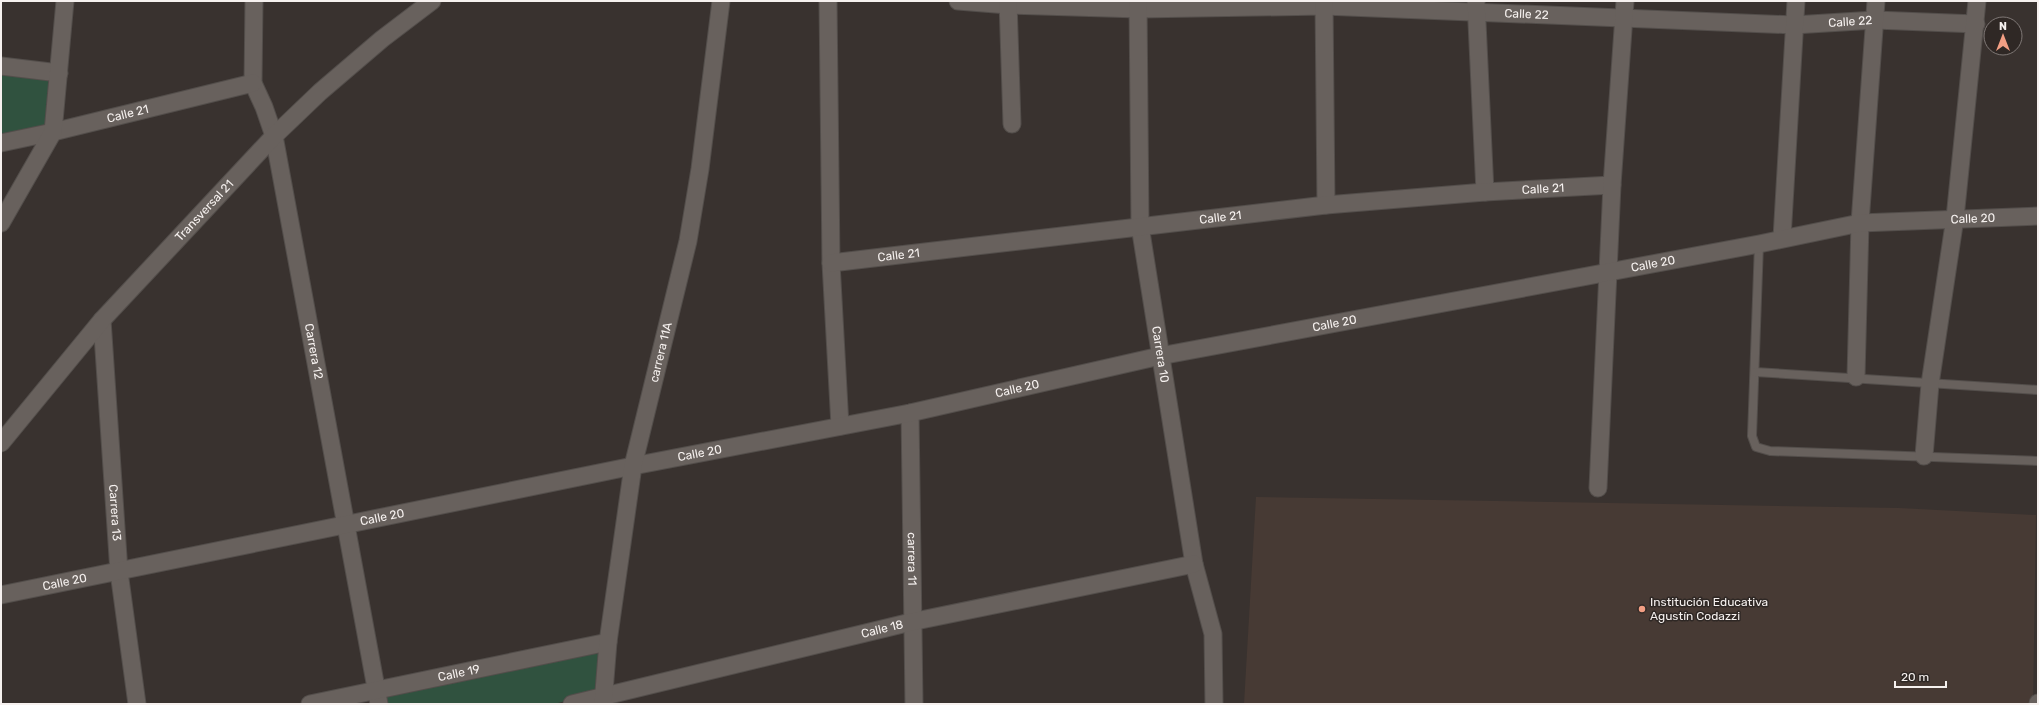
<svg xmlns="http://www.w3.org/2000/svg" width="2039" height="705" font-family="Rubik,sans-serif">
<style>
.built{fill:#473a34}
.green{fill:#30523f}
.lines{fill:none;stroke-linecap:round;stroke-linejoin:round}
.service-casing{stroke:#534e4b;stroke-width:10}
.minor-casing{stroke:#534e4b;stroke-width:19}
.service{stroke:#68615d;stroke-width:8}
.minor{stroke:#68615d;stroke-width:17}
.poi-dot{fill:#f39f84;stroke:#2f2825;stroke-width:1.5}
.labels{text-anchor:middle;dominant-baseline:central;stroke-width:3;stroke-linejoin:round;paint-order:stroke}
.street-label{font-size:12px;fill:#f6f1ef;stroke:#2f2825}
.poi-label{font-size:12px;fill:#f6f1ef;stroke:#2f2825;text-anchor:start}
</style>
<rect width="100%" height="100%" fill="#39322f"/>
<!-- built -->
<polygon class="built" points="1256,497 1899,508 2036,515 2033,704 1244,704"/>
<!-- green -->
<g class="green">
<polygon points="1,70 56,76 50,128 1,138"/>
<polygon points="603,649 598,693 554,704 384,704 382,695"/>
</g>
<g class="lines">
<!-- service casing -->
<g class="service-casing">
<g id="service">
<polyline points="1759,244 1752,436 1756,447 1770,451 2038,461"/>
<polyline points="1755,372 2038,390"/>
</g>
</g>
<!-- minor casing -->
<g class="minor-casing">
<g id="minor">
<path id="s1" d="M254,1L253,83L264,107L274,136L379,704"/>
<polyline points="828,1 831,263 840,426"/>
<path id="s2" d="M958,1L1008,5L1139,9L1324,6L1794,25L1875,20L1976,24"/>
<polyline points="1008,1 1012,124"/>
<path id="s3" d="M1138,1L1140,226L1194,564L1213,634L1214,704"/>
<polyline points="1324,1 1326,205"/>
<polyline points="1476,1 1485,192"/>
<polyline points="1,66 59,73"/>
<path id="s4" d="M1,143L53,132L253,83"/>
<polyline points="1,223 53,132 65,1"/>
<polyline points="1782,238 1796,1"/>
<path id="s5" d="M831,263L1326,205L1485,192L1612,185"/>
<path id="s6" d="M102,320L119,572L137,704"/>
<polyline points="1856,377 1860,223 1876,1"/>
<path id="s7" d="M910,413L914,704"/>
<path id="s8" d="M1,443L102,320L274,136L320,92L382,39L432,1"/>
<polyline points="1924,456 1930,384 1955,218 1977,1"/>
<polyline points="1598,488 1612,185 1625,1"/>
<path id="s9" d="M1,595L633,466L910,413L1160,356L1759,244L1860,223L2038,216"/>
<path id="s10" d="M310,704L608,642"/>
<path id="s11" d="M572,704L911,622L1194,564"/>
<path id="s12" d="M603,704L608,642L633,466L688,241L700,169L721,1"/>
<polyline points="2038,704 2038,703"/>
</g>
</g>
<!-- service -->
<use href="#service" class="service"/>
<!-- minor -->
<use href="#minor" class="minor"/>
</g>
<!-- markers -->
<circle class="poi-dot" cx="1642" cy="609" r="4"/>
<g class="labels">
<!-- street labels -->
<g class="street-label">
<text stroke="none"><textPath href="#s2" startOffset="569">Calle 22</textPath></text>
<text stroke="none"><textPath href="#s2" startOffset="893">Calle 22</textPath></text>
<text stroke="none"><textPath href="#s4" startOffset="130">Calle 21</textPath></text>
<text stroke="none"><textPath href="#s5" startOffset="716">Calle 21</textPath></text>
<text stroke="none"><textPath href="#s8" startOffset="309">Transversal 21</textPath></text>
<text stroke="none"><textPath href="#s5" startOffset="392">Calle 21</textPath></text>
<text stroke="none"><textPath href="#s9" startOffset="2009">Calle 20</textPath></text>
<text stroke="none"><textPath href="#s5" startOffset="68">Calle 21</textPath></text>
<text stroke="none"><textPath href="#s9" startOffset="1685">Calle 20</textPath></text>
<text stroke="none"><textPath href="#s9" startOffset="1361">Calle 20</textPath></text>
<text stroke="none"><textPath href="#s1" startOffset="358">Carrera 12</textPath></text>
<text stroke="none"><textPath href="#s12" startOffset="357">carrera 11A</textPath></text>
<text stroke="none"><textPath href="#s3" startOffset="355">Carrera 10</textPath></text>
<text stroke="none"><textPath href="#s9" startOffset="1037">Calle 20</textPath></text>
<text stroke="none"><textPath href="#s9" startOffset="713">Calle 20</textPath></text>
<text stroke="none"><textPath href="#s6" startOffset="193">Carrera 13</textPath></text>
<text stroke="none"><textPath href="#s9" startOffset="389">Calle 20</textPath></text>
<text stroke="none"><textPath href="#s7" startOffset="146">carrera 11</textPath></text>
<text stroke="none"><textPath href="#s9" startOffset="65">Calle 20</textPath></text>
<text stroke="none"><textPath href="#s11" startOffset="319">Calle 18</textPath></text>
<text stroke="none"><textPath href="#s10" startOffset="152">Calle 19</textPath></text>
</g>
<!-- poi labels -->
<g class="poi-label">
<text x="1650" y="602">Institución Educativa<tspan x="1650" dy="14">Agustín Codazzi</tspan></text>
</g>
</g>
<!-- border -->
<rect width="2039" height="705" fill="none" stroke="#f6f1ef" stroke-width="4"/>
<!-- north arrow -->
<g transform="translate(2003 36)"><circle r="19" fill="#2f2825" stroke="#7f7876"/>
<path d="M0-3L7 15L0 10L-7 15Z" fill="#f39f84"/>
<text y="-6" font-size="11" font-weight="bold" text-anchor="middle" fill="#f6f1ef">N</text>
</g>
<!-- scale -->
<path d="M1895 681v6h51v-6" fill="none" stroke="#f6f1ef" stroke-width="2"/>
<text x="1901" y="681" font-size="12" fill="#f6f1ef" stroke="#2f2825" stroke-width="3" paint-order="stroke">20 m</text>
</svg>
